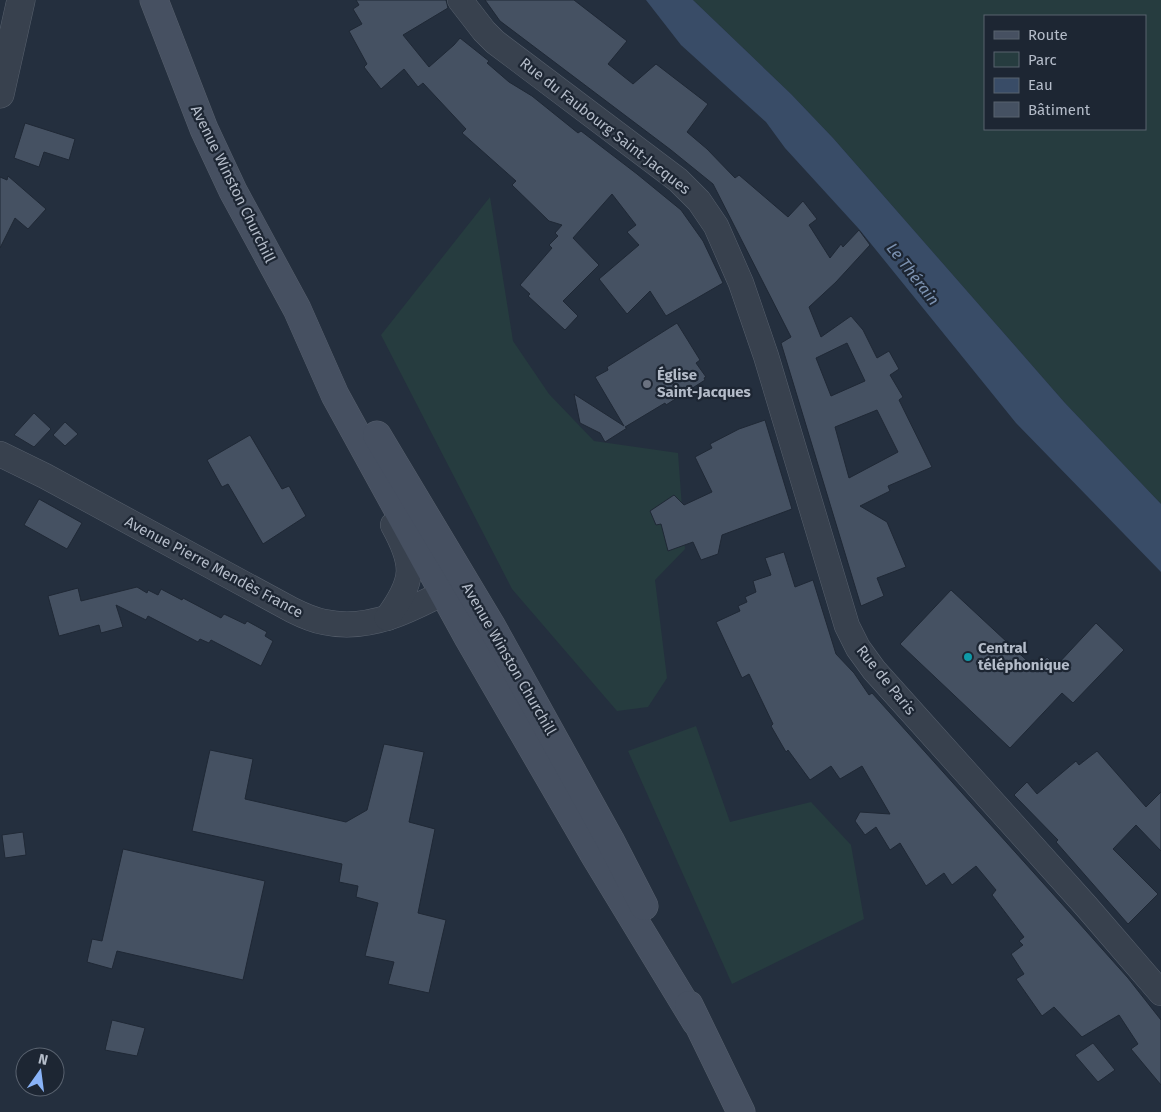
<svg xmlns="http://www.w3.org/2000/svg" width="1161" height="1112" font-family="'Fira Sans',sans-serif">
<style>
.green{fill:#263c3f;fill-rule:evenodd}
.water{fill:#394c67}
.building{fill:#455162;stroke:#1f2835;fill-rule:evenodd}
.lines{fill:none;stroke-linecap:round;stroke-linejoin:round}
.minor-casing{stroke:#565f6c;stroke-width:26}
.tertiary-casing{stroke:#565f6c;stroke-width:29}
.secondary-casing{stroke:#565f6c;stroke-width:29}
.minor{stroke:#38414e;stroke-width:25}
.tertiary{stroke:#38414e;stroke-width:28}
.secondary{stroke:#465061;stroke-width:28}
.worship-dot{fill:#6b7280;stroke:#1d2633;stroke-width:2}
.culture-dot{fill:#0f9aa8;stroke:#1d2633;stroke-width:2}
.labels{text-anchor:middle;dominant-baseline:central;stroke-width:4.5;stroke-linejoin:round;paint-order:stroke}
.street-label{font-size:15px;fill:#b4bcc9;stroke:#1d2633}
.poi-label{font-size:15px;font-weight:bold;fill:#b4bcc9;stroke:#1d2633;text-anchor:start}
.water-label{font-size:16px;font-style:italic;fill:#7c92b1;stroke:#1d2633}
</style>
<rect width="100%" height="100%" fill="#242f3e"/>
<!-- green -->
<g class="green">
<path d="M693,0H1161V504L1065,403L833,138L791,94ZM985,16H1145V129H985Z"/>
<polygon points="490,197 513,341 549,394 594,441 678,453 685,549 655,580 667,678 648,707 617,711 512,589 381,335"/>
<polygon points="696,726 730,822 811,802 851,845 864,919 732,984 628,751"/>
</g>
<!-- water -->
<polygon class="water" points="646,0 693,0 791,94 833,138 1065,403 1161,504 1161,572 1016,423 859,229 785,148 766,122 681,45"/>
<!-- building -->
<g class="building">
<polygon points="356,0 446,0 448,8 403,35 429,67 454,45 460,38 489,61 487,63 509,82 532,96 578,133 581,131 637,174 681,210 703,241 723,283 666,316 650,291 627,314 599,279 639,245 627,232 636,225 612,194 573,238 599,265 563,301 578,316 565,330 528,296 530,294 520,285 552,248 549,245 558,236 555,233 562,225 549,221 512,185 516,181 462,133 466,129 423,83 418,87 404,69 381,89 364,67 367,64 349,31 362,24 353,9 359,5"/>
<path d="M485,0H574L627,41L608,64L633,84L656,64L708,104L687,132L707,149L735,178L739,175L788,217L803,201L817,219L809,225L830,258L841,244L843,247L859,230L870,245L836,282L809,307L821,337L851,316L863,330L877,358L889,351L899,369L890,375L903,397L899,400L932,467L888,486L890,491L860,506L887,522L906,567L877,578L884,596L861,606L781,343L791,337L713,184L671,150L500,21ZM847,343L865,381L831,396L816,358ZM877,410L898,452L849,478L835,427Z"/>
<polygon points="25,123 75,139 69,160 44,152 39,167 14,158"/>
<polygon points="8,176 46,209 28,229 15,218 0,248 0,177 7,180"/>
<polygon points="677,323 700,360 696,363 706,377 704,378 705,380 666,405 665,403 625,427 627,428 605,442 600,433 580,423 574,394 624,426 595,377 608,370 607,367"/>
<polygon points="34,413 51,429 34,447 14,435"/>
<polygon points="765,420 792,509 722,535 718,554 701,560 693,542 668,551 661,524 656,525 650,511 674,495 684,505 712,492 695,457 712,448 710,444 739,429"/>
<polygon points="65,422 78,434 65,446 53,435"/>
<polygon points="250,435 282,489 289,486 306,516 263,544 228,484 222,487 207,460"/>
<polygon points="39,499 82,523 67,549 24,525"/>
<polygon points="784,552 795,587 813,580 836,654 854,673 869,695 872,693 1070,913 1128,978 1161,1020 1161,1085 1131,1049 1138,1044 1119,1015 1082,1037 1054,1007 1042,1016 1016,979 1024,974 1011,954 1023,945 1019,941 1024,937 992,895 996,890 976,866 952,885 944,873 926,886 900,843 890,850 876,827 865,835 855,821 860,812 890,814 862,766 840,779 831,766 810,780 788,750 786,752 771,726 773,724 749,674 742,678 716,622 740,611 738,606 747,602 745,597 756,592 753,581 771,575 765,558"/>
<polygon points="137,587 147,593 148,590 158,595 161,589 182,600 183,598 221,618 224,614 245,624 247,621 267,632 265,636 273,641 261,666 211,640 209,643 200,639 198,642 148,616 146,620 116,605 123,627 101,633 99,625 59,636 48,596 78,588 81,601"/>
<polygon points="951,590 1036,669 1047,657 1056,666 1096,623 1124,650 1073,703 1062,693 1010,748 900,644"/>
<polygon points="384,744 424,752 409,822 435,829 418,913 446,920 429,993 388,984 394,962 365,956 378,903 356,897 358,886 339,882 342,864 192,831 210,750 253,759 245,799 346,822 367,810"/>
<polygon points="1097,751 1146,807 1161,792 1161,851 1136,825 1113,849 1158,894 1128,924 1056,842 1058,840 1014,795 1027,782 1037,794 1076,761 1079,765"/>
<polygon points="23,832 26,855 5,858 2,835"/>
<polygon points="123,849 265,881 243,980 117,951 112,969 87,962 92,939 102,941"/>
<polygon points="112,1020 145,1028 137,1056 105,1050"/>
<polygon points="1093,1043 1115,1070 1098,1082 1075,1055"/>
</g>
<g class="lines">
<!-- minor casing -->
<g class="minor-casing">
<g id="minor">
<polyline points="460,0 484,31 495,42 678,180 699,201 716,226 741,283 766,356 847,626 858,648 874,670 1086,906 1161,993"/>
<path d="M0,454L45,476L292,610C302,615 313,620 324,622C374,633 420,605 462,583"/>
<path d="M387,618C415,580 415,565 393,525"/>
</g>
</g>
<!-- tertiary casing -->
<g class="tertiary-casing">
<polyline id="tertiary" points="0,94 21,0"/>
</g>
<!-- secondary casing -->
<g class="secondary-casing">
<g id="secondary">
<polyline points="154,0 204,129 233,191 297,309 335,395 469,639 595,856 696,1022"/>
<polyline points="377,435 492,627 610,840 644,906"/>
<polyline points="689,1005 741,1112"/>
</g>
</g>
<!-- minor -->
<use href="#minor" class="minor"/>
<!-- tertiary -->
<use href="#tertiary" class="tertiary"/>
<!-- secondary -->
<use href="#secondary" class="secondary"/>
</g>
<!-- markers -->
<circle class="worship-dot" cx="647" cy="384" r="5"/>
<circle class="culture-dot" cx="968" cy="657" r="5"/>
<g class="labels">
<!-- street labels -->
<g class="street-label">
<text transform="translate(605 126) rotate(38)">Rue du Faubourg Saint-Jacques</text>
<text transform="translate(233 184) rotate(64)">Avenue Winston Churchill</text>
<text transform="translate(214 567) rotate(28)">Avenue Pierre Mendès France</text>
<text transform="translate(509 659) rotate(60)">Avenue Winston Churchill</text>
<text transform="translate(886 680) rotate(51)">Rue de Paris</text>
</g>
<!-- poi labels -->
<g class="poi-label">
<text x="657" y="375">Église<tspan x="657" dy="17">Saint-Jacques</tspan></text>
<text x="978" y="648">Central<tspan x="978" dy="17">téléphonique</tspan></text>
</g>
<!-- water labels -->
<g class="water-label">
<text transform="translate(913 274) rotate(52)">Le Thérain</text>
</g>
</g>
<!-- legend -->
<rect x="984" y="15" width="162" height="115" fill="#1d2633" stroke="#59626f"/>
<rect x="994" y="31" width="25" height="8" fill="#465061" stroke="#59626f"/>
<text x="1028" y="40" font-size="15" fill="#b4bcc9">Route</text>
<rect x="994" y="52" width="25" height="15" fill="#263c3f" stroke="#59626f"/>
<text x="1028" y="65" font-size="15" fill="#b4bcc9">Parc</text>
<rect x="994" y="78" width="25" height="15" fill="#394c67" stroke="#59626f"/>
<text x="1028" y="90" font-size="15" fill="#b4bcc9">Eau</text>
<rect x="994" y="102" width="25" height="15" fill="#455162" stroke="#59626f"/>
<text x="1028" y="115" font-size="15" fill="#b4bcc9">Bâtiment</text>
<!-- north arrow -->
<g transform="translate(40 1072) rotate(14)"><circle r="24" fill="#1d2633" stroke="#59626f"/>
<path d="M0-4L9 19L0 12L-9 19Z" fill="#8ab4f8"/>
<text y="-8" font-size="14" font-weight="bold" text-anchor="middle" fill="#b4bcc9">N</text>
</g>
</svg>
